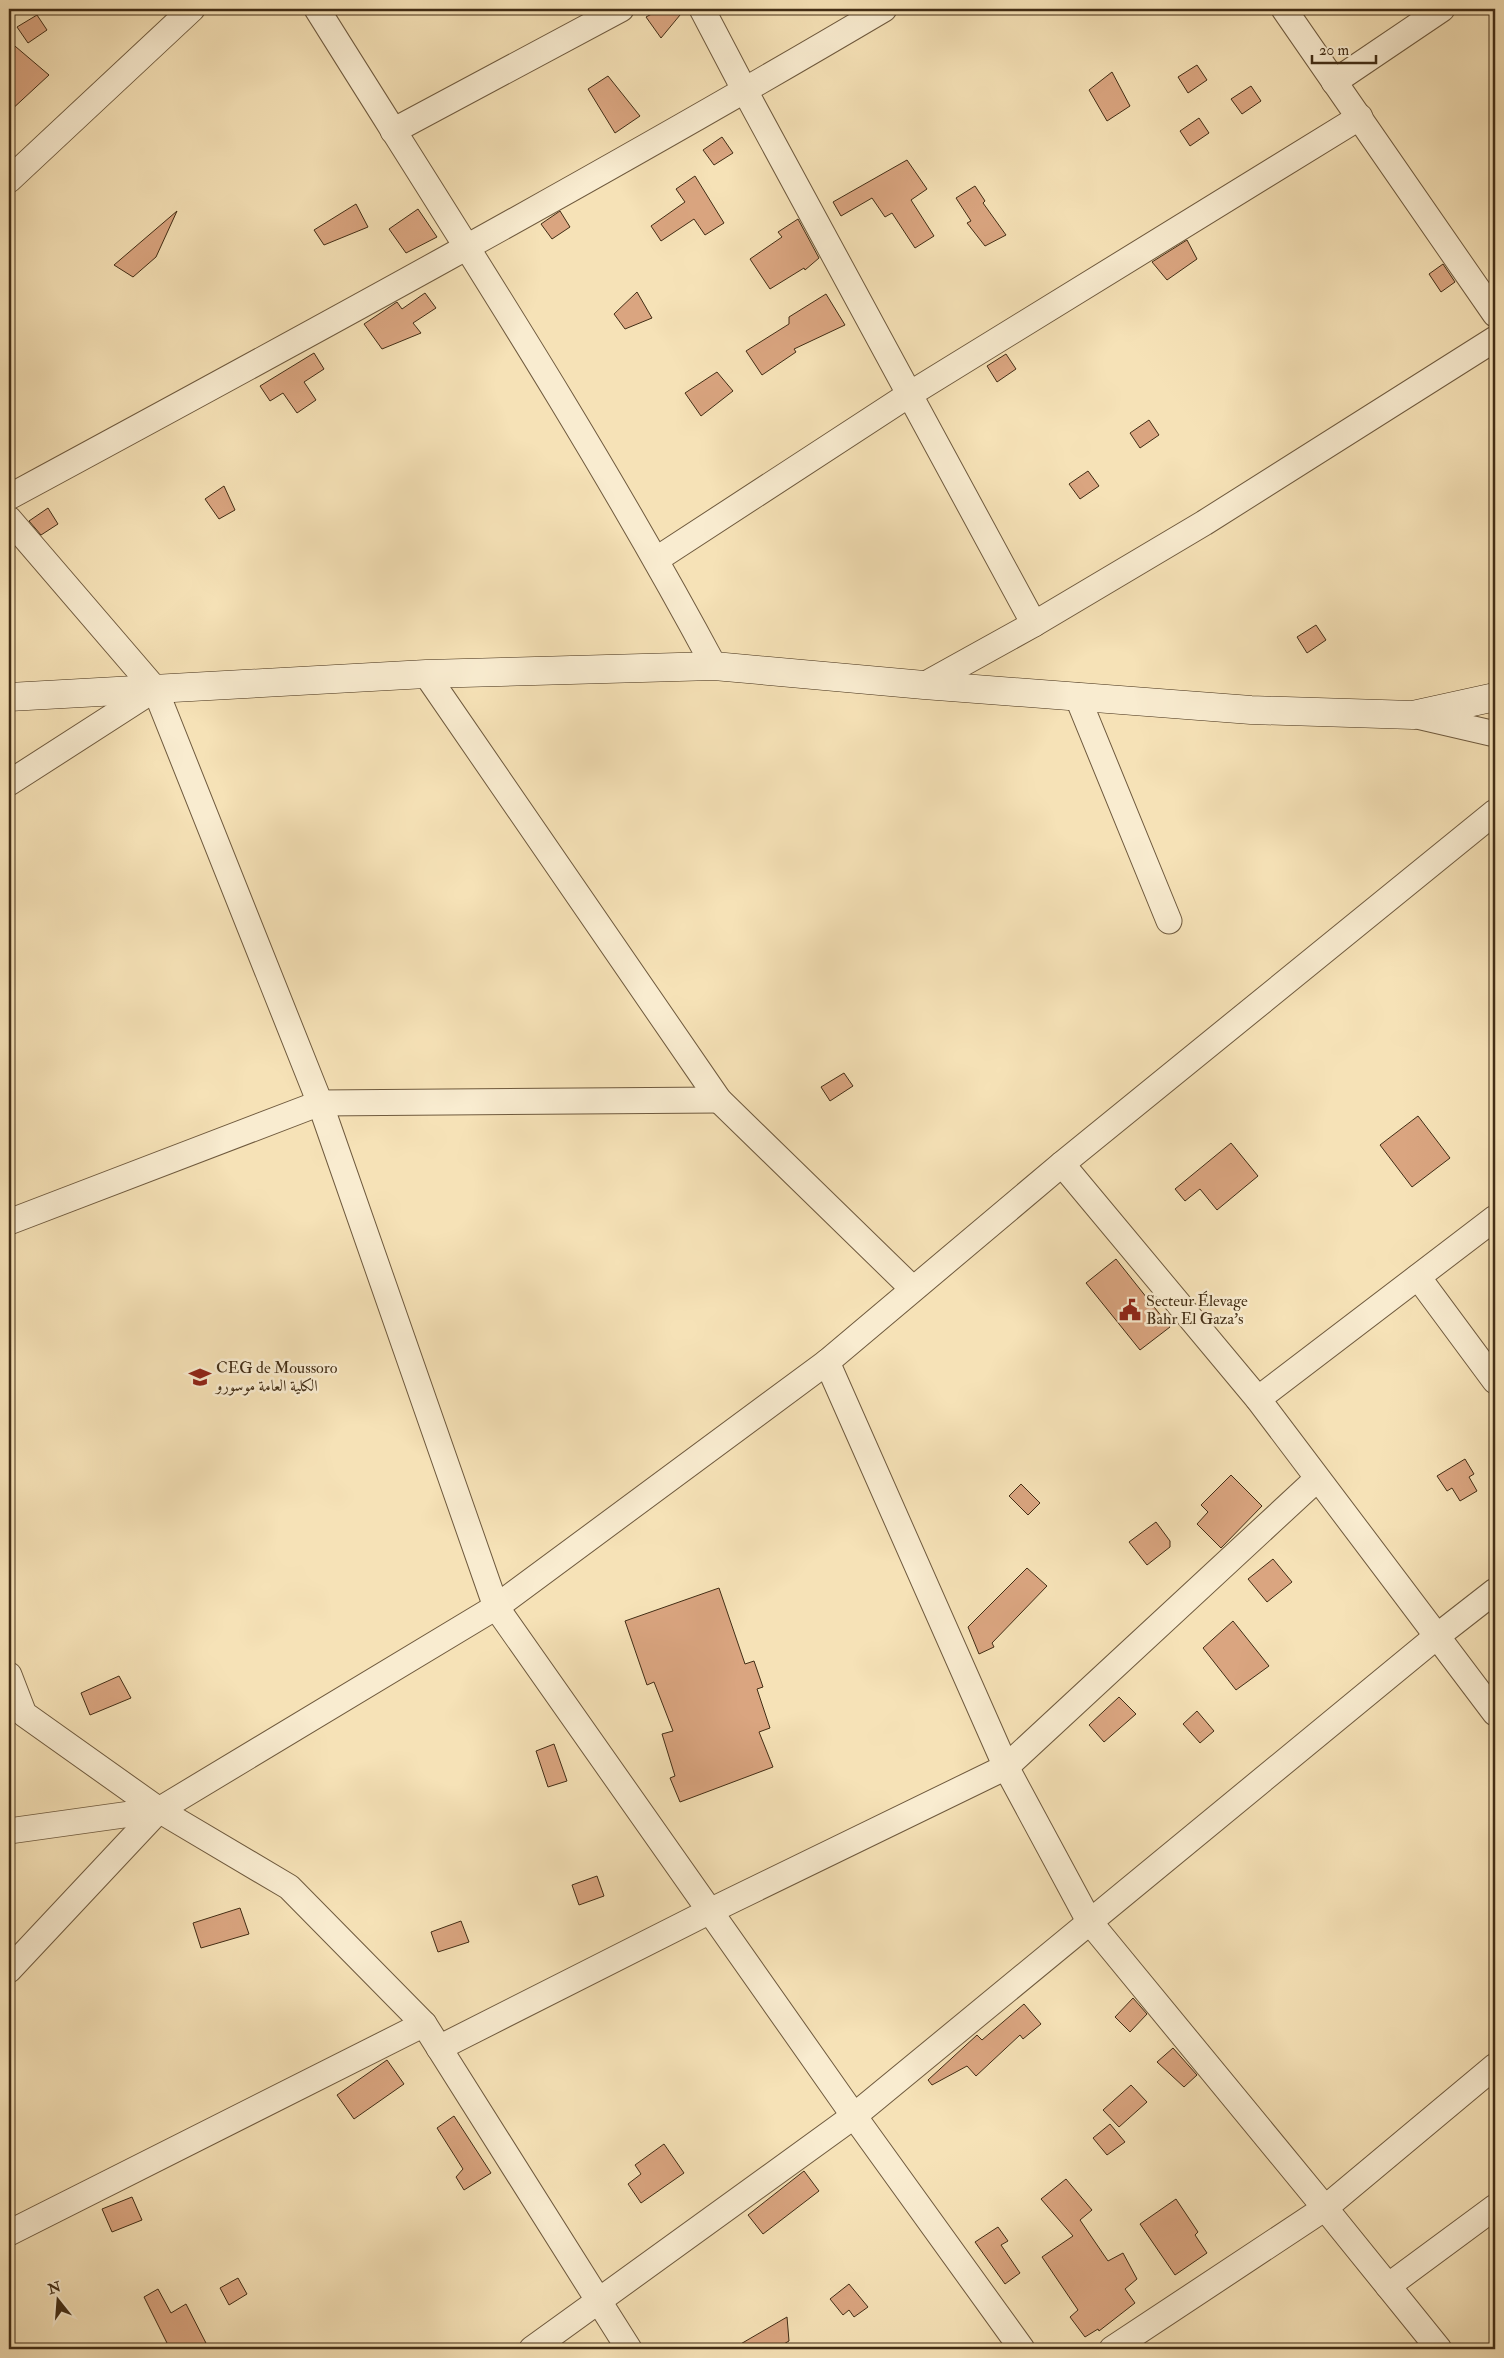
<svg xmlns="http://www.w3.org/2000/svg" width="1504" height="2358" font-family="'IM FELL Double Pica',Amiri,serif">
<style>
.building{fill:#daa580;stroke:#422d15}
.lines{fill:none;stroke-linecap:round;stroke-linejoin:round}
.minor-casing{stroke:#6f5a3e;stroke-width:27}
.secondary-casing{stroke:#422d15;stroke-width:29}
.minor{stroke:#f9ecd0;stroke-width:25}
.secondary{stroke:#f9ecd0;stroke-width:28}
.labels{text-anchor:middle;dominant-baseline:central;stroke-width:5;stroke-linejoin:round;paint-order:stroke}
.poi-label{font-size:16px;fill:#422d15;stroke:#f9ecd0;text-anchor:start}
</style>
<rect width="100%" height="100%" fill="#f6e2b7"/>
<filter id="stains"><feTurbulence type="fractalNoise" baseFrequency=".004" numOctaves="4"/><feColorMatrix values="0 0 0 0 .2 0 0 0 0 .09 0 0 0 0 .02 0 0 0 .5 -.17"/></filter>
<radialGradient id="worn" r=".72"><stop offset=".6" stop-color="#630" stop-opacity="0"/><stop offset="1" stop-color="#630" stop-opacity=".3"/></radialGradient>
<!-- building -->
<g class="building">
<polygon points="661,9 685,9 661,38 646,17"/>
<polygon points="37,15 47,30 28,43 17,27"/>
<polygon points="9,41 49,75 9,112"/>
<polygon points="1197,65 1207,80 1188,93 1178,77"/>
<polygon points="1112,72 1130,106 1107,121 1089,90"/>
<polygon points="608,76 640,116 615,133 588,89"/>
<polygon points="1251,86 1261,101 1242,114 1231,99"/>
<polygon points="1199,118 1209,133 1190,146 1180,131"/>
<polygon points="722,137 733,153 714,165 703,150"/>
<polygon points="907,160 927,189 911,200 934,236 915,248 892,213 885,217 872,198 841,216 833,202"/>
<polygon points="695,176 724,223 705,235 694,219 661,241 651,226 685,202 676,189"/>
<polygon points="975,186 985,201 983,203 1006,235 985,246 967,223 971,221 956,198"/>
<polygon points="356,204 368,227 324,245 314,230"/>
<polygon points="418,209 437,237 406,253 389,229"/>
<polygon points="177,211 156,257 133,277 114,265"/>
<polygon points="560,211 570,227 552,239 541,224"/>
<polygon points="798,219 819,258 805,270 804,268 770,289 750,259 782,237 778,232"/>
<polygon points="1187,240 1197,259 1167,280 1152,262"/>
<polygon points="1443,264 1455,282 1441,292 1429,274"/>
<polygon points="637,292 652,318 625,329 614,314"/>
<polygon points="425,293 436,308 413,323 421,333 382,349 364,324 397,302 402,309"/>
<polygon points="826,294 845,325 794,349 796,352 762,375 746,351 789,324 789,317"/>
<polygon points="314,353 324,369 304,382 316,400 297,413 283,393 270,401 260,386"/>
<polygon points="1006,354 1016,369 997,382 987,366"/>
<polygon points="717,372 733,391 701,416 685,393"/>
<polygon points="1149,420 1159,435 1140,448 1130,433"/>
<polygon points="1088,471 1099,486 1080,499 1069,484"/>
<polygon points="224,486 235,510 219,519 205,499"/>
<polygon points="48,508 58,524 41,535 29,521"/>
<polygon points="1316,625 1326,640 1307,653 1297,637"/>
<polygon points="844,1073 853,1086 830,1101 821,1087"/>
<polygon points="1418,1116 1450,1158 1412,1187 1380,1145"/>
<polygon points="1231,1143 1258,1176 1217,1210 1200,1189 1185,1201 1175,1189"/>
<polygon points="1116,1259 1170,1327 1140,1350 1086,1283"/>
<polygon points="1465,1459 1474,1474 1469,1477 1477,1491 1460,1501 1452,1488 1447,1491 1437,1476"/>
<polygon points="1231,1475 1262,1506 1221,1548 1197,1524 1208,1512 1201,1505"/>
<polygon points="1021,1484 1040,1503 1028,1515 1009,1496"/>
<polygon points="1156,1522 1170,1541 1170,1547 1147,1565 1129,1542"/>
<polygon points="1273,1559 1292,1582 1267,1602 1248,1579"/>
<polygon points="1027,1568 1047,1586 992,1643 994,1647 979,1654 968,1627"/>
<polygon points="719,1588 745,1664 754,1661 763,1687 757,1689 770,1728 759,1732 773,1767 680,1802 670,1778 675,1776 662,1734 673,1731 654,1682 647,1685 625,1621"/>
<polygon points="1233,1621 1269,1666 1236,1690 1203,1648"/>
<polygon points="119,1676 131,1698 90,1715 81,1693"/>
<polygon points="1119,1697 1136,1714 1104,1742 1089,1725"/>
<polygon points="1197,1711 1214,1731 1200,1743 1183,1724"/>
<polygon points="554,1744 567,1781 548,1787 536,1751"/>
<polygon points="597,1876 604,1896 579,1905 572,1885"/>
<polygon points="240,1908 249,1934 201,1948 193,1923"/>
<polygon points="461,1921 469,1942 438,1952 431,1932"/>
<polygon points="1133,1998 1147,2014 1130,2032 1115,2017"/>
<polygon points="1024,2004 1041,2024 1023,2039 1020,2035 976,2076 967,2066 932,2085 928,2080 977,2035 982,2040"/>
<polygon points="1173,2048 1197,2075 1184,2087 1157,2062"/>
<polygon points="387,2060 404,2084 354,2119 337,2095"/>
<polygon points="1131,2085 1147,2102 1119,2127 1103,2110"/>
<polygon points="454,2116 491,2173 464,2190 456,2177 463,2169 437,2128"/>
<polygon points="1110,2124 1125,2142 1107,2155 1093,2138"/>
<polygon points="664,2144 684,2173 641,2203 628,2184 641,2174 635,2165"/>
<polygon points="804,2171 819,2191 763,2234 748,2215"/>
<polygon points="1066,2179 1092,2210 1080,2220 1108,2261 1123,2253 1137,2279 1125,2289 1135,2303 1099,2331 1098,2329 1085,2337 1070,2317 1078,2310 1042,2257 1073,2236 1041,2199"/>
<polygon points="132,2197 142,2220 112,2232 102,2209"/>
<polygon points="1176,2199 1198,2232 1195,2235 1207,2253 1175,2275 1140,2224"/>
<polygon points="998,2227 1008,2241 1001,2245 1020,2273 1005,2284 975,2242"/>
<polygon points="238,2278 247,2294 229,2305 220,2288"/>
<polygon points="849,2284 868,2307 854,2317 849,2310 843,2315 830,2299"/>
<polygon points="158,2289 171,2313 186,2304 209,2349 170,2349 144,2297"/>
<polygon points="787,2317 789,2341 775,2349 732,2349"/>
</g>
<g class="lines">
<!-- minor casing -->
<g class="minor-casing">
<g id="minor">
<path d="M317,9C452,225 593,440 714,666"/>
<polyline points="702,9 745,91 1034,624"/>
<polyline points="1284,9 1495,314"/>
<polyline points="1334,82 1442,9"/>
<polyline points="393,131 621,9"/>
<polyline points="9,180 192,9"/>
<path d="M9,497C303,338 596,179 884,9"/>
<polyline points="9,519 155,689"/>
<polyline points="657,559 910,394 1360,117"/>
<polyline points="426,674 719,1100 912,1288"/>
<polyline points="924,685 1034,624 1204,523 1495,339"/>
<polyline points="1077,696 1169,921"/>
<polyline points="1413,715 1495,734"/>
<polyline points="9,783 155,689 320,1103 496,1607 854,2116 1022,2349"/>
<polyline points="1062,1164 1258,1399 1495,1713"/>
<polyline points="9,1222 320,1103 719,1100"/>
<polyline points="1418,1277 1495,1381"/>
<polyline points="827,1362 1006,1767 1089,1921 1325,2208 1439,2349"/>
<polyline points="1258,1399 1495,1218"/>
<polyline points="9,1675 24,1714 159,1810 289,1887 424,2024 629,2349"/>
<polyline points="9,1831 159,1810"/>
<polyline points="9,1970 159,1810 496,1607 827,1362 1062,1164 1495,812"/>
<polyline points="439,2048 710,1911 1006,1767 1317,1479"/>
<polyline points="9,2233 424,2024"/>
<polyline points="1388,2286 1495,2207"/>
<polyline points="532,2349 854,2116 1436,1637 1495,1591"/>
<polyline points="1112,2349 1325,2208 1495,2066"/>
</g>
</g>
<!-- secondary casing -->
<g class="secondary-casing">
<polyline id="secondary" points="9,697 426,674 714,666 924,685 1251,710 1413,715 1495,697"/>
</g>
<!-- minor -->
<use href="#minor" class="minor"/>
<!-- secondary -->
<use href="#secondary" class="secondary"/>
</g>
<!-- icons -->
<defs>
<g id="civic-bare" transform="scale(1.725)"><path d="M-.6-6.5H3V-4.5H.6V-3L4-1V1h2V6H-6V1h2V-1L-.6-3ZM-1.2 2.5V6h2.4V2.5Z" fill="#8f2418" stroke="#f9ecd0" stroke-width="2.5" paint-order="stroke"/></g>
<g id="university-bare" transform="scale(1.725)"><path d="M0-5L7-2L0 1L-7-2ZM-4 1L0 2.5L4 1V4Q0 6-4 4Z" fill="#8f2418" stroke="#f9ecd0" stroke-width="2.5" paint-order="stroke"/></g>
</defs>
<g fill-rule="evenodd">
<use href="#civic-bare" x="1130" y="1310"/>
<use href="#university-bare" x="200" y="1377"/>
</g>
<g class="labels">
<!-- poi labels -->
<g class="poi-label">
<text x="1146" y="1301">Secteur Élevage<tspan x="1146" dy="18">Bahr El Gaza’s</tspan></text>
<text x="216" y="1368">CEG de Moussoro<tspan x="216" dy="18">الكلية العامة موسورو</tspan></text>
</g>
</g>
<!-- margin -->
<rect width="1504" height="2358" fill="none" stroke="#f6e2b7" stroke-width="30"/>
<rect x="10" y="10" width="1484" height="2338" fill="none" stroke="#422d15" stroke-width="2.5"/>
<rect x="15" y="15" width="1474" height="2328" fill="none" stroke="#422d15"/>
<!-- north arrow -->
<g transform="translate(58 2300) rotate(343)" stroke="#f9ecd0" stroke-width="4" paint-order="stroke">
<path d="M0-4L9 19L0 12L-9 19Z" fill="#422d15"/>
<text y="-8" font-size="14" font-weight="bold" text-anchor="middle" fill="#422d15">N</text>
</g>
<!-- scale -->
<path d="M1312 55v8h64v-8" fill="none" stroke="#422d15" stroke-width="2.5"/>
<text x="1319" y="55" font-size="15" fill="#422d15" stroke="#f9ecd0" stroke-width="4" paint-order="stroke">20 m</text>
<rect width="100%" height="100%" filter="url(#stains)"/>
<rect width="100%" height="100%" fill="url(#worn)"/>
</svg>
